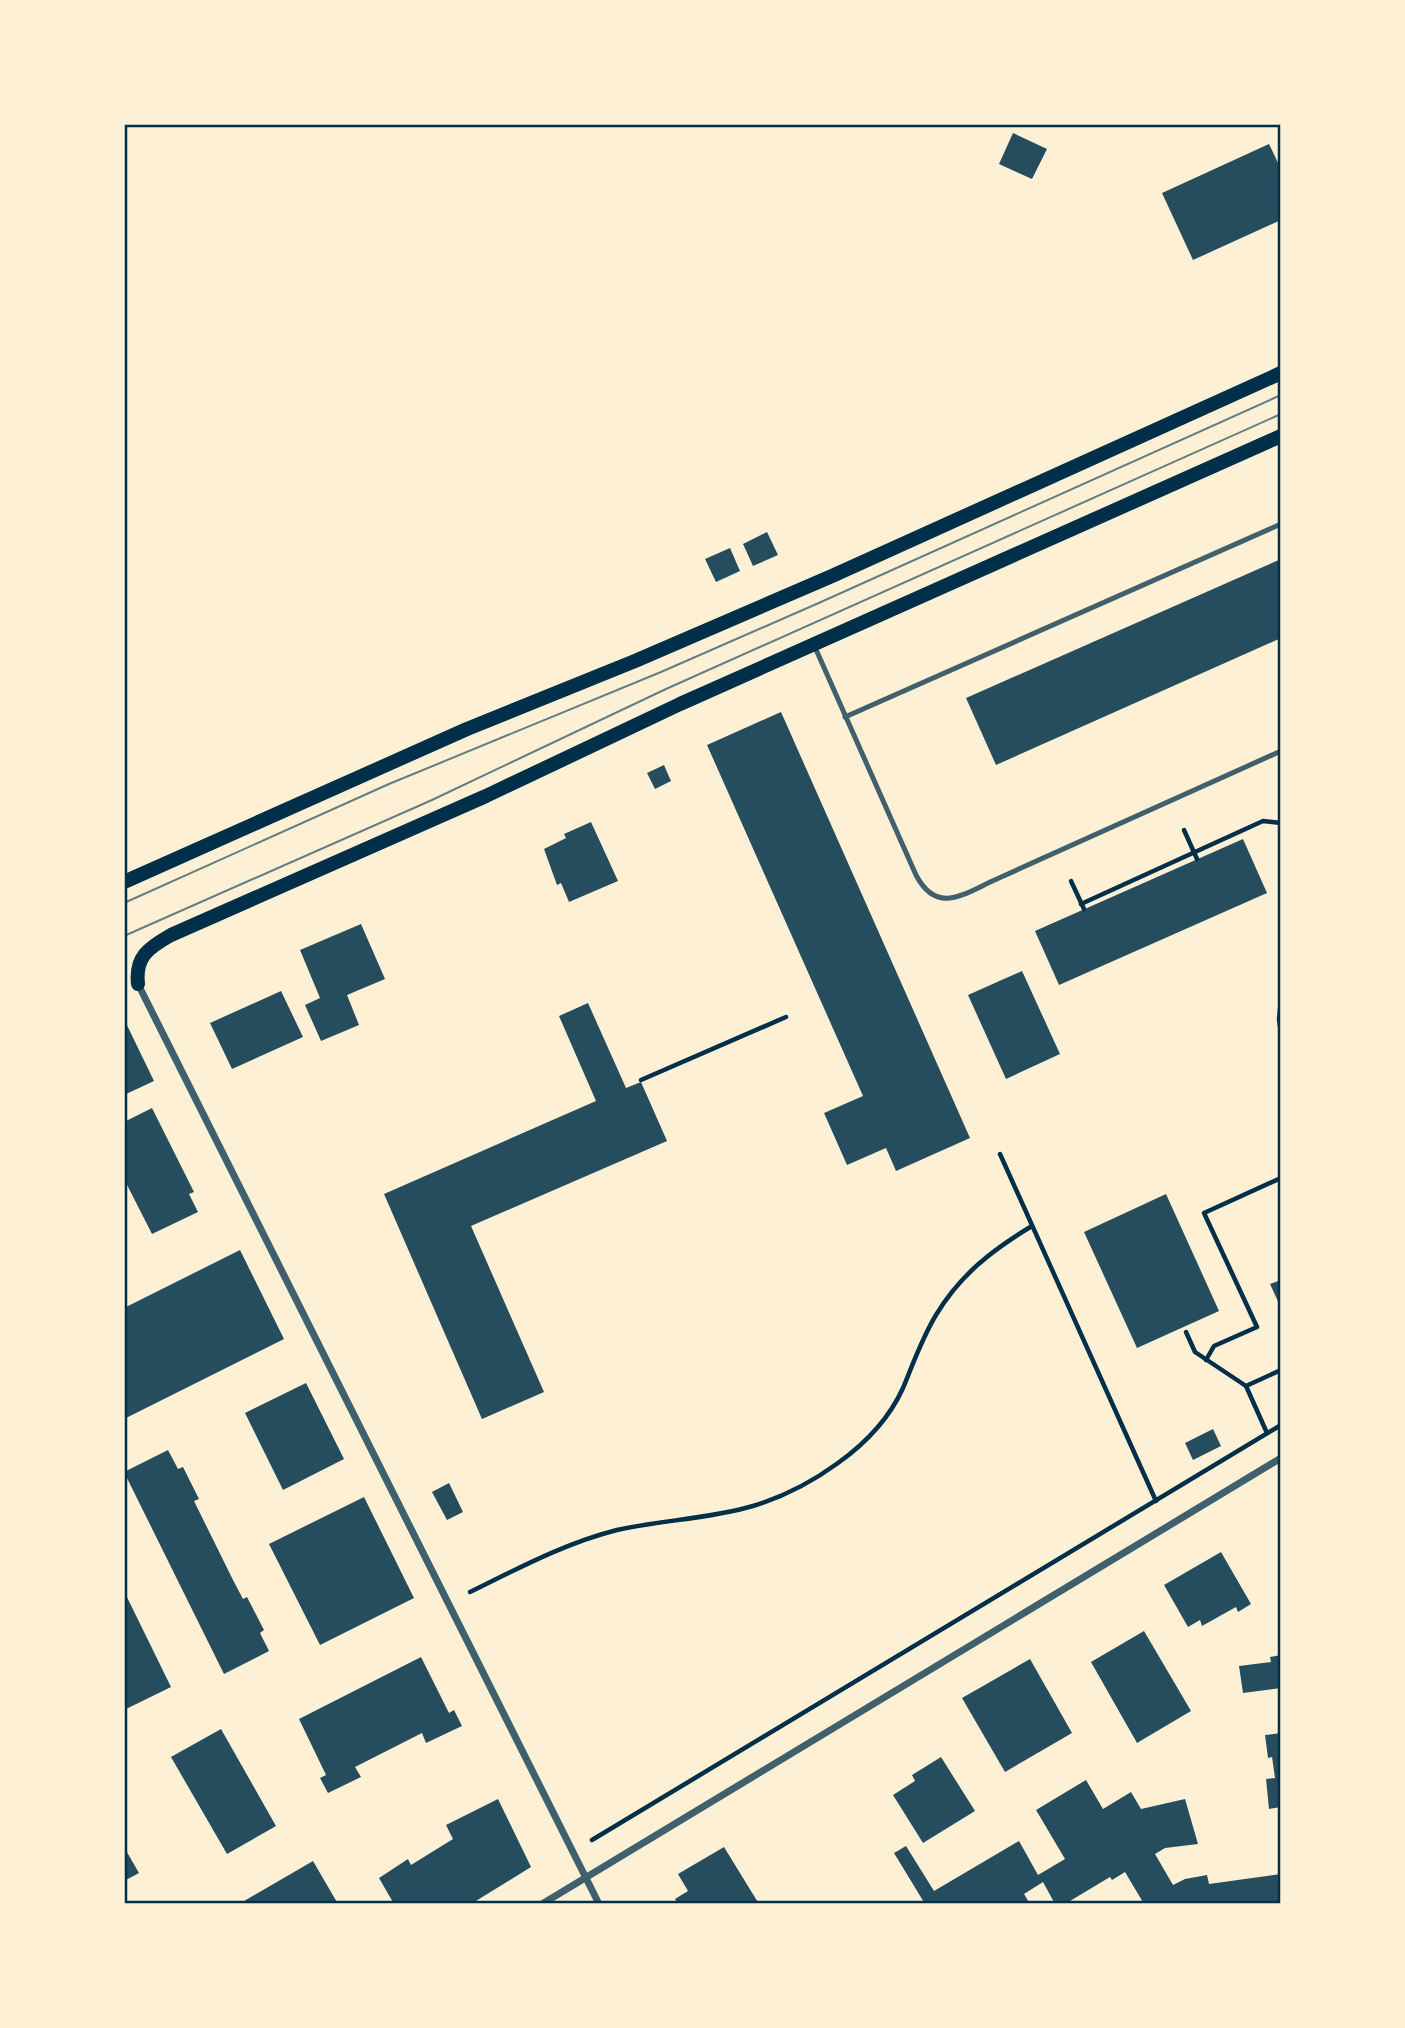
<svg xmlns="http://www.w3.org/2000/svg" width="1405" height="2028" font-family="Helvetica,sans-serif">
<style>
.building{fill:#264d5e}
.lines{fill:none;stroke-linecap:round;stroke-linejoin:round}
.path{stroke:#003049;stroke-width:4.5}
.service{stroke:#3f606c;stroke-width:5}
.minor{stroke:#3f606c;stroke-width:7}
.secondary{stroke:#003049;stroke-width:14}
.tram{stroke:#657d81;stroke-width:2}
.neatline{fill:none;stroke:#003049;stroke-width:2.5}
</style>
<rect width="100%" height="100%" fill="#fdf0d5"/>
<!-- building -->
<g class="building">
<polygon points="1013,133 1047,149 1032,179 999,164"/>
<polygon points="1269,144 1281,169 1281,220 1193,260 1162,193"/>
<polygon points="767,532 778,555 753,566 743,544"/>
<polygon points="730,548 740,571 716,582 705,559"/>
<polygon points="1281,559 1281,638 996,765 966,698"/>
<polygon points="781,712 970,1138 896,1171 886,1148 847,1165 824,1113 863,1096 707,745"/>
<polygon points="664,765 671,781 655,789 647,773"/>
<polygon points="591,822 618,881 569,902 561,883 557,885 544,849 566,838 564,834"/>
<polygon points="1243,839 1267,893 1059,985 1035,931"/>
<polygon points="361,924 385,979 347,995 359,1025 321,1041 305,1005 320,998 300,950"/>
<polygon points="1022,971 1060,1054 1006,1079 968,995"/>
<polygon points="281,991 303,1037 232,1069 210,1023"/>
<polygon points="588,1003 626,1088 641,1082 667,1141 471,1226 544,1392 482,1419 384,1194 596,1101 559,1016"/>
<polygon points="124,1019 154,1081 124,1095"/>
<polygon points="152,1108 194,1192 189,1194 198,1212 152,1234 124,1179 124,1131 126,1130 124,1122"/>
<polygon points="1166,1194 1219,1311 1137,1348 1084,1232"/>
<polygon points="240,1250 284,1339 124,1419 124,1308"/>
<polygon points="1281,1280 1281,1308 1270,1284"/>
<polygon points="306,1383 344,1459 283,1490 245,1413"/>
<polygon points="1213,1429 1221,1446 1193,1460 1185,1443"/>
<polygon points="168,1450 178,1469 183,1467 199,1499 194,1501 233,1580 243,1599 247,1597 264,1630 260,1633 269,1651 224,1674 124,1472"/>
<polygon points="449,1483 463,1512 447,1520 432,1492"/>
<polygon points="364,1497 414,1598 320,1645 269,1544"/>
<polygon points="1221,1552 1251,1604 1238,1612 1236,1607 1202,1626 1200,1620 1188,1627 1164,1585"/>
<polygon points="124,1591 171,1687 124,1710"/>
<polygon points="1144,1631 1191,1711 1137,1743 1091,1662"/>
<polygon points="1281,1655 1281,1688 1243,1693 1239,1666 1271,1662 1270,1657"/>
<polygon points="421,1657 449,1713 454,1710 462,1726 426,1743 422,1733 355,1767 361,1777 328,1793 320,1778 326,1775 299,1719"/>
<polygon points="1030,1659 1072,1733 1005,1772 962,1698"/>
<polygon points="221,1729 276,1826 227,1854 171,1757"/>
<polygon points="1281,1733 1281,1807 1269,1809 1266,1779 1275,1778 1272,1757 1268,1758 1265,1735"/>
<polygon points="941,1757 975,1811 923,1843 893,1795 915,1781 912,1775"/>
<polygon points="1086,1780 1103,1809 1131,1792 1141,1809 1185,1799 1198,1844 1165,1848 1155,1854 1173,1885 1185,1879 1207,1875 1209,1884 1281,1874 1281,1904 1144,1904 1125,1872 1112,1880 1110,1877 1065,1904 1055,1904 1043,1882 1024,1894 1030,1904 925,1904 894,1853 906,1846 934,1891 1019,1841 1038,1875 1065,1859 1036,1810"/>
<polygon points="498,1799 531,1867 471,1904 394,1904 379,1878 408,1859 411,1865 453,1839 446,1825"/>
<polygon points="124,1847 139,1873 124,1881"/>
<polygon points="724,1847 759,1904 678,1904 675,1899 688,1891 678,1874"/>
<polygon points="313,1861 338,1904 239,1904"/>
</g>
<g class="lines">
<!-- path -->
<g class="path">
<polyline points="1184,830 1197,859"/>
<polyline points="1071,881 1084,909"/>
<polyline points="1081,904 1263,821 1281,823"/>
<polyline points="1281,1000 1279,1019 1281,1034"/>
<polyline points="641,1080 786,1017"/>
<polyline points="1000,1154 1156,1501"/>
<polyline points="1186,1332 1195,1352 1246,1386 1267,1433"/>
<polyline points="1206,1360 1214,1346 1257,1327 1204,1213 1281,1178"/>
<polyline points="1246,1386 1281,1370"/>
<path d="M470,1592C517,1569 565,1543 617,1530C661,1520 709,1519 753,1506C783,1497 812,1482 838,1463C866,1443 889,1419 903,1388C913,1364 922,1338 936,1315C960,1275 992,1250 1032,1226"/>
<polyline points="592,1840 1281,1425"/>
</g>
<!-- service -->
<g class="service">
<path d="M814,645L916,875C938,917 966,892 999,878L1281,751"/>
<polyline points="845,717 1281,524"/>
</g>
<!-- minor -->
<g class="minor">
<polyline points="138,984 599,1904"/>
<polyline points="542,1904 1281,1458"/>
</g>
<!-- secondary -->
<g class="secondary">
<polyline points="124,882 467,729 635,661 832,576 1281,373"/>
<path d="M138,984C135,957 148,948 171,935L486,796L680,704L1281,436"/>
</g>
<!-- tram -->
<g class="tram">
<polyline points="124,903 389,784 661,672 821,602 1281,395"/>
<polyline points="124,936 432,800 666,689 1281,414"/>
</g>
</g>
<!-- border -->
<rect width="1405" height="2028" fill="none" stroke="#fdf0d5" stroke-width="252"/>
<rect x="126" y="126" width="1153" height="1776" class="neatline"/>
</svg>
